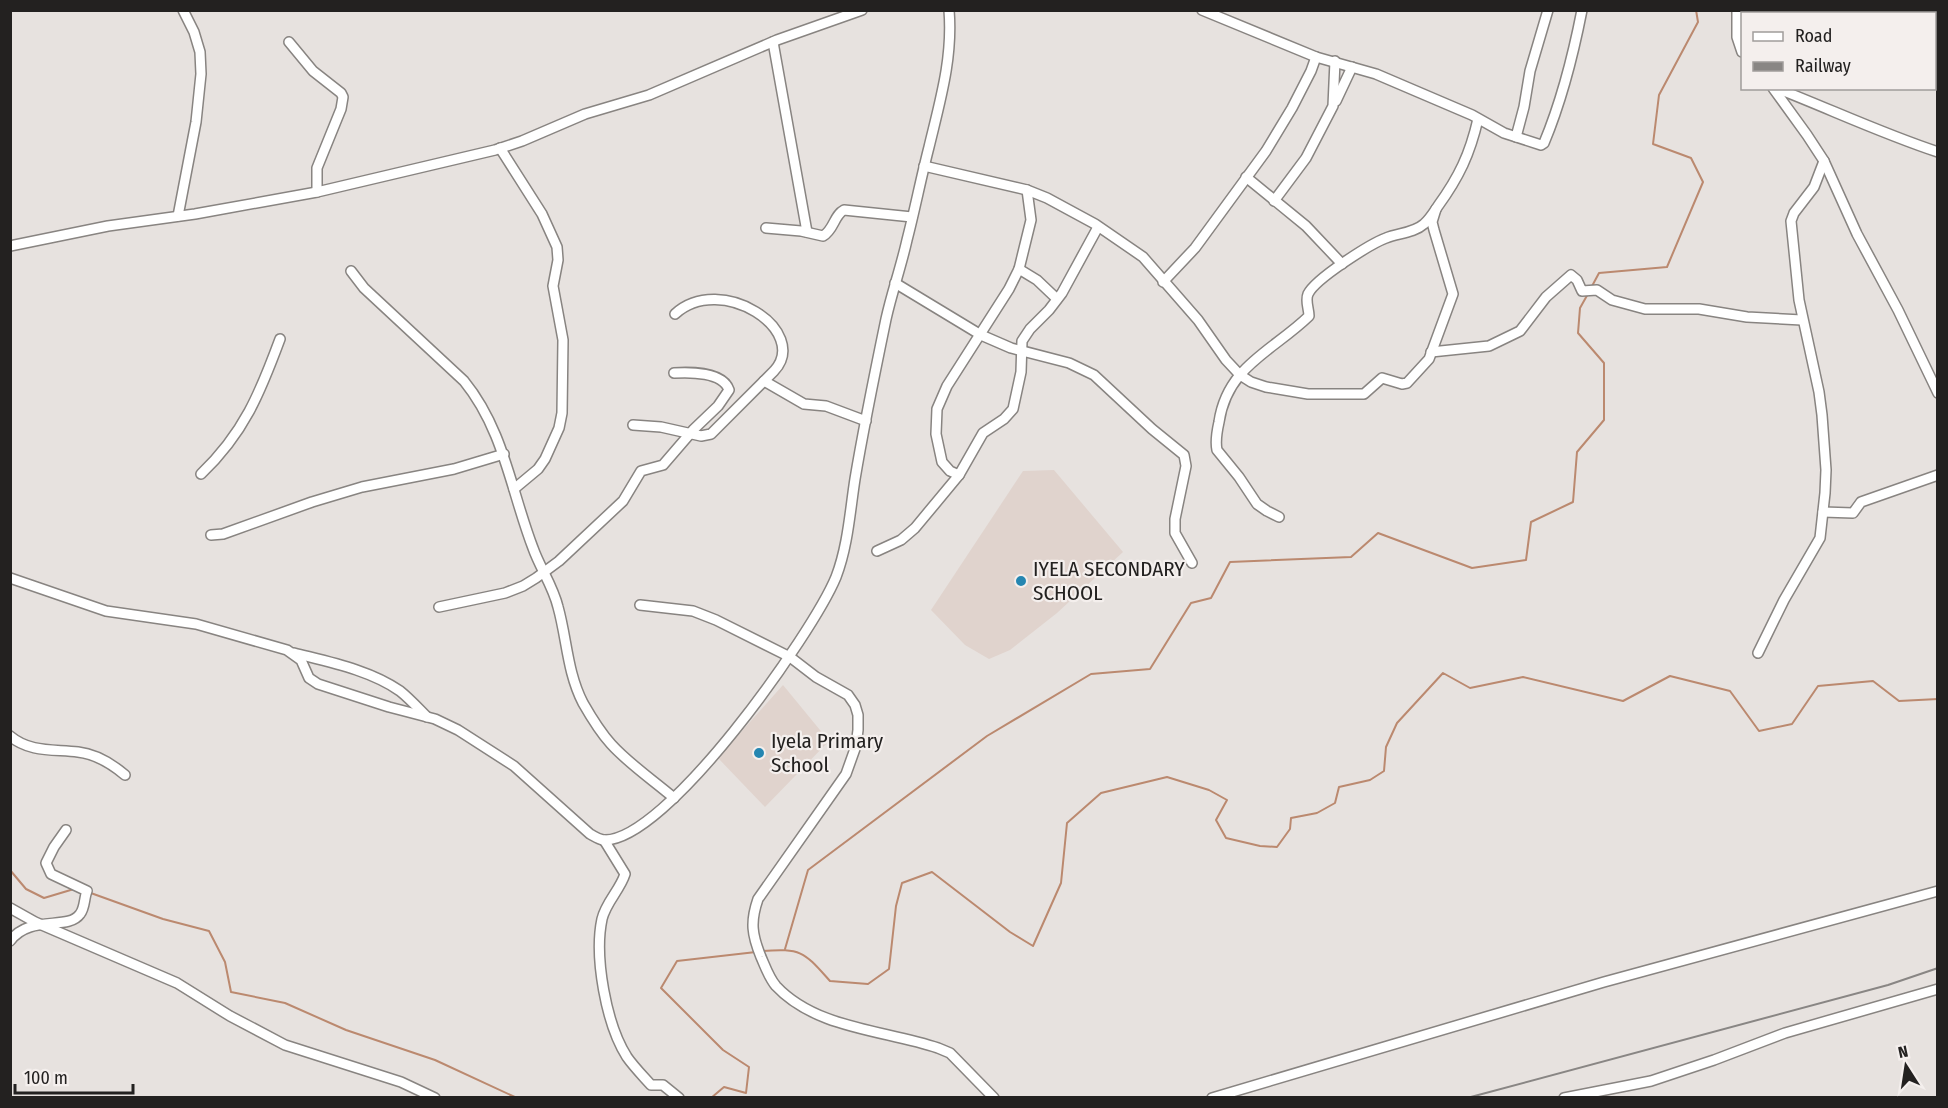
<svg xmlns="http://www.w3.org/2000/svg" width="1948" height="1108" font-family="'Fira Sans Condensed',sans-serif">
<style>
.built{fill:#e0d3cd}
.lines{fill:none;stroke-linecap:round;stroke-linejoin:round}
.stream{stroke:#bb896f;stroke-width:2}
.minor-casing{stroke:#888481;stroke-width:12}
.minor{stroke:#fff;stroke-width:9}
.rail{stroke:#898684;stroke-width:2}
.poi-dot{fill:#2586b1;stroke:#f4efed;stroke-width:2}
.labels{text-anchor:middle;dominant-baseline:central;stroke-width:4.5;stroke-linejoin:round;paint-order:stroke}
.poi-label{font-size:21px;fill:#232120;stroke:#f4efed;text-anchor:start}
</style>
<rect width="100%" height="100%" fill="#e7e2df"/>
<!-- built -->
<g class="built">
<polygon points="1054,470 1123,552 1057,613 1010,650 989,659 965,645 931,610 1023,471"/>
<polygon points="783,685 829,741 765,807 718,758"/>
</g>
<g class="lines">
<!-- stream -->
<g class="stream">
<polyline points="1591,288 1599,273 1667,267 1703,182 1691,158 1653,144 1659,95 1698,22 1696,10"/>
<polyline points="10,870 26,889 44,898 74,889"/>
<polyline points="88,892 163,919 209,931 225,962 231,992 285,1003 346,1030 435,1060 517,1098"/>
<polyline points="785,949 808,870 987,736 1091,674 1150,669 1191,603 1211,598 1230,562 1351,557 1378,533 1472,568 1526,560 1531,522 1573,502 1577,452 1604,420 1604,363 1578,333 1580,308 1589,292"/>
<path d="M762,951C802,948 804,952 830,981L868,984L889,969L896,906L902,883L932,872L1010,932L1033,946L1061,883L1067,823L1101,793L1167,777L1209,790L1227,800L1216,820L1226,838L1260,846L1277,847L1290,829L1291,818L1317,813L1335,803L1339,787L1370,780L1384,771L1386,747L1397,723L1443,673L1470,688L1523,677L1623,701L1670,676L1730,691L1759,731L1792,724L1818,686L1873,681L1899,701L1938,699"/>
<polyline points="711,1098 724,1087 746,1093 749,1067 723,1050 661,988 677,961 756,952"/>
</g>
<!-- minor casing -->
<g class="minor-casing">
<g id="minor">
<path d="M1202,10L1316,57L1376,74L1472,115L1504,133L1541,145L1544,143C1562,100 1573,56 1582,10"/>
<polyline points="1737,10 1737,37 1742,52"/>
<polyline points="1768,10 1769,14"/>
<polyline points="1934,18 1938,23"/>
<polyline points="289,42 313,71 341,93 343,97 341,109 317,168 317,192"/>
<polyline points="773,42 807,232"/>
<polyline points="1773,88 1807,135 1824,161 1857,234 1898,310 1938,393"/>
<path d="M1776,88C1830,109 1883,134 1938,152"/>
<polyline points="1336,101 1352,67"/>
<polyline points="1516,137 1524,107 1530,71 1548,10"/>
<polyline points="500,148 542,214 557,247 558,260 553,286 563,340 562,413 559,428 545,459 538,469 514,489"/>
<polyline points="924,166 1027,190 1047,198 1095,224 1143,257 1198,320 1226,360 1240,375 1251,382 1266,387 1308,394 1364,394 1382,378 1402,384 1407,383 1429,359 1453,294 1434,230 1432,222 1436,209"/>
<polyline points="1246,177 1306,226 1342,264"/>
<polyline points="1274,201 1306,158 1333,106 1335,61"/>
<polyline points="178,216 196,122 201,74 200,52 194,32 183,10"/>
<path d="M766,228L801,231L823,236C834,230 834,215 844,210L912,217"/>
<polyline points="10,246 108,226 195,214 317,192 495,150 522,141 585,114 649,95 777,40 862,10"/>
<polyline points="1019,269 1037,280 1057,299"/>
<path d="M351,271L364,288L464,381C504,430 511,491 533,548C540,568 553,586 558,607C567,639 567,672 583,703C591,717 601,733 611,744C629,764 653,780 674,798"/>
<polyline points="1163,282 1195,248 1266,151 1292,108 1311,71 1316,57"/>
<polyline points="895,283 981,335 1011,348 1069,363 1094,375 1152,429 1184,455 1186,466 1175,519 1175,533 1192,563"/>
<polyline points="1431,352 1489,346 1520,331 1546,297 1571,275 1577,280 1582,291 1597,290 1612,300 1645,309 1699,309 1747,317 1802,320"/>
<polyline points="764,381 804,404 826,406 866,421"/>
<path d="M633,425L661,427L701,436L711,434L774,371C811,331 721,272 675,314"/>
<path d="M201,474C244,433 260,393 280,339"/>
<polyline points="959,475 950,471 942,462 936,434 937,409 947,386 1009,289 1019,269 1031,220 1027,190"/>
<polyline points="1823,512 1853,513 1861,502 1938,475"/>
<path d="M1279,517L1267,511L1257,504L1239,477L1217,450C1215,441 1217,431 1219,422C1227,366 1273,351 1309,316C1309,309 1305,301 1308,294C1315,279 1370,244 1386,238C1398,233 1414,233 1424,224C1430,219 1434,212 1438,206C1459,177 1470,154 1478,119"/>
<polyline points="211,535 223,534 312,502 362,487 454,469 504,454"/>
<polyline points="877,551 901,540 915,528 959,475 983,433 1004,419 1013,409 1021,372 1022,341 1030,329 1049,310 1062,293 1098,227"/>
<path d="M10,578L106,611L196,624L287,650L301,660L309,678L318,684L389,707L435,719L458,730L514,766L590,834C594,836 598,839 603,840C665,844 813,633 836,577C848,546 850,511 855,479C864,425 875,372 886,319C892,292 901,267 907,240C915,209 921,178 929,147C940,101 953,58 949,10"/>
<path d="M640,605L693,611L716,620L790,657L816,677L848,695L855,705L858,715V730L856,746L846,774L758,899C750,922 752,935 761,957C765,966 769,978 776,986C816,1029 885,1030 938,1048L950,1053L994,1098"/>
<path d="M439,607L505,593L523,586L536,578L559,561L623,501L641,471L663,465L694,429L718,406L729,390C723,372 690,372 674,373"/>
<path d="M294,653C329,662 370,670 400,691C410,699 418,708 427,717"/>
<polyline points="1758,653 1784,600 1820,538 1825,493 1826,470 1822,415 1819,392 1799,300 1791,221 1794,213 1814,187 1824,161"/>
<path d="M10,736C30,753 55,749 78,752C95,754 112,764 125,775"/>
<path d="M604,840L625,874C620,890 606,902 602,919C594,957 606,1024 627,1057C634,1067 643,1076 651,1085H663L679,1098"/>
<polyline points="10,908 35,922 177,983 230,1016 285,1045 401,1082 435,1098"/>
<path d="M10,941C30,914 68,931 80,914C85,908 84,898 87,891L51,874L46,863L54,847L66,830"/>
<polyline points="1212,1098 1604,982 1938,891"/>
<polyline points="1564,1098 1651,1081 1714,1060 1785,1033 1938,989"/>
</g>
</g>
<!-- minor -->
<use href="#minor" class="minor"/>
<!-- rail -->
<polyline class="rail" points="1467,1098 1888,985 1938,968"/>
</g>
<!-- markers -->
<g class="poi-dot">
<circle cx="1021" cy="581" r="6"/>
<circle cx="759" cy="753" r="6"/>
</g>
<g class="labels">
<!-- poi labels -->
<g class="poi-label">
<text x="1033" y="569">IYELA SECONDARY<tspan x="1033" dy="24">SCHOOL</tspan></text>
<text x="771" y="741">Iyela Primary<tspan x="771" dy="24">School</tspan></text>
</g>
</g>
<!-- border -->
<rect width="1948" height="1108" fill="none" stroke="#232120" stroke-width="24"/>
<!-- legend -->
<rect x="1741" y="12" width="195" height="78" fill="#f4efed" stroke="#a09d9b" stroke-width="1.5"/>
<rect x="1753" y="32" width="30" height="9" fill="#ffffff" stroke="#a09d9b" stroke-width="1.5"/>
<text x="1795" y="42" font-size="18" fill="#232120">Road</text>
<rect x="1753" y="62" width="30" height="9" fill="#898684" stroke="#a09d9b" stroke-width="1.5"/>
<text x="1795" y="72" font-size="18" fill="#232120">Railway</text>
<!-- north arrow -->
<g transform="translate(1906 1066) rotate(348)" stroke="#f4efed" stroke-width="4.5" paint-order="stroke">
<path d="M0-4.5L10 22L0 15L-10 22Z" fill="#232120"/>
<text y="-9" font-size="16" font-weight="bold" text-anchor="middle" fill="#232120">N</text>
</g>
<!-- scale -->
<path d="M15 1084v9h118v-9" fill="none" stroke="#232120" stroke-width="3"/>
<text x="24" y="1084" font-size="18" fill="#232120" stroke="#f4efed" stroke-width="4.5" paint-order="stroke">100 m</text>
</svg>
